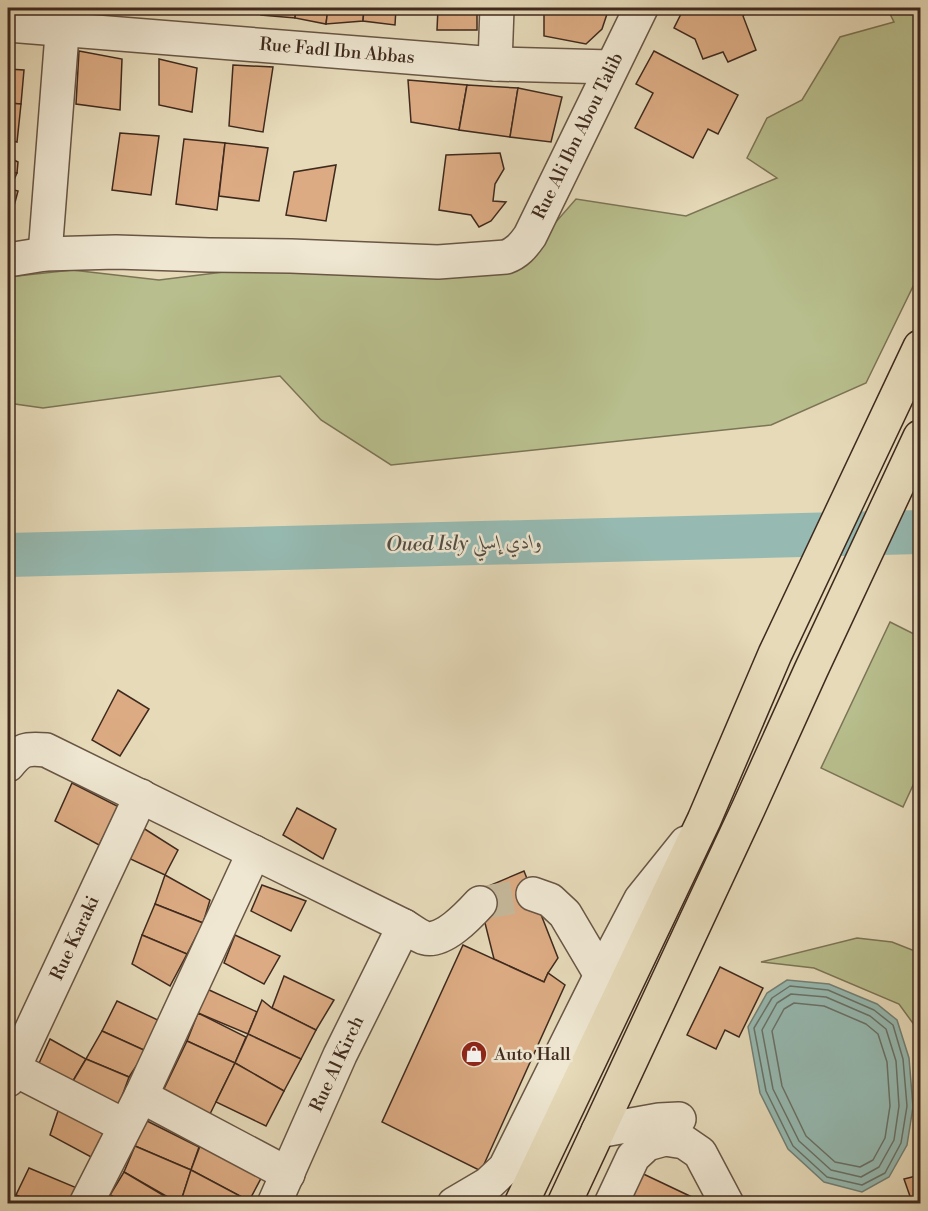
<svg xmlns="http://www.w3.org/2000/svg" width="928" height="1211" font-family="'Libre Bodoni',Amiri,serif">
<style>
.green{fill:#b8be8d;stroke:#7c7456;stroke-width:1.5}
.water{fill:#96bab2;stroke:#738077;stroke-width:1.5}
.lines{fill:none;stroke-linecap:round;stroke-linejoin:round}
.shore{stroke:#6a7268;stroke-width:1.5}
.river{stroke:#96bab2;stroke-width:44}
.building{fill:#dcab83;stroke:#3f2a1e;stroke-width:1.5}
.minor-tunnel{stroke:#c5b79a;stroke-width:33;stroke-dasharray:33 16;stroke-linecap:butt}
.minor-casing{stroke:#695645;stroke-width:36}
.major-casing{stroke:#3f2a1e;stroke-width:36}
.minor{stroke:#efe7d2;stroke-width:33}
.major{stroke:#e6dab9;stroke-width:33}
.labels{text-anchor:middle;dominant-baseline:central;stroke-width:5;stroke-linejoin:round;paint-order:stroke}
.street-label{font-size:18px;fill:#3f2a1e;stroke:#efe7d2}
.poi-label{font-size:18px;fill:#3f2a1e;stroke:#efe7d2;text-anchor:start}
.water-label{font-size:20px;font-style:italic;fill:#554e43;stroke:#efe7d2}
</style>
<rect width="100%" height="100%" fill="#e6dab9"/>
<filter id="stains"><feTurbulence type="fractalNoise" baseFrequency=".00333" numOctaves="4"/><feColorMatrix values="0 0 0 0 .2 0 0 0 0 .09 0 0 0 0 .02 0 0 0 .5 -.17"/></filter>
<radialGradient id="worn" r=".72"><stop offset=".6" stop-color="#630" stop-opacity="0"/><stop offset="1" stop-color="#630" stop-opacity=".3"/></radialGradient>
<!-- green -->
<g class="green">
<polygon points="887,8 920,8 920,272 866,383 771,425 391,465 321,420 280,376 43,408 8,403 8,277 72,270 159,280 265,267 520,263 576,199 686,216 777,178 747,158 767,118 802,100 840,37 894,22"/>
<polygon points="890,622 920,637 920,770 903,807 821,768"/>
<polygon points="857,938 892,942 920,953 920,1033 899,1004 814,968 761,962"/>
</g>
<!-- water -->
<polygon class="water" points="787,980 829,984 877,1004 897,1020 909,1058 913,1107 907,1145 889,1177 862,1192 824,1182 788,1149 760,1093 748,1027 767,993"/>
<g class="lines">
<!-- shore -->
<g class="shore">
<polygon points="790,986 828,990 874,1010 893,1025 903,1059 907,1106 901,1143 885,1173 862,1185 827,1177 793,1146 766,1091 754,1028 772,998"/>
<polygon points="791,994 826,997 870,1016 886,1029 896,1061 899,1106 894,1140 879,1167 861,1177 831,1170 799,1141 773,1089 762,1030 777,1003"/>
<polygon points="794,1003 824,1006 866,1024 878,1034 887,1062 890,1106 885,1138 873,1160 860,1167 835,1162 806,1136 782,1086 772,1031 784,1009"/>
</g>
<!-- river -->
<polyline class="river" points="8,555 920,532"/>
</g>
<!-- building -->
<g class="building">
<polygon points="262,8 296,8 295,18 261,15"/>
<polygon points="296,8 328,8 326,24 295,18"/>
<polygon points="328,8 364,8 363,21 326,24"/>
<polygon points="364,8 396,8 395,25 363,21"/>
<polygon points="438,8 477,8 477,30 437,30"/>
<polygon points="544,8 609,8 602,29 586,44 544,36"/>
<polygon points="684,8 741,8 747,11 743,16 756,50 728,62 723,52 703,59 695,39 674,28"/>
<polygon points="79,51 122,59 120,110 76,104"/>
<polygon points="654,51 738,95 718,134 708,129 693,158 635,128 653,93 636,84"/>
<polygon points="159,59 197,68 192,112 159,105"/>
<polygon points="233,65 273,67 263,132 229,126"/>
<polygon points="8,69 24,70 21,104 8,103"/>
<polygon points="408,80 467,85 459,130 411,122"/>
<polygon points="467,85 518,88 510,137 459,130"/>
<polygon points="518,88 562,97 551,142 510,137"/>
<polygon points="8,103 21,104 17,142 8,140"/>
<polygon points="120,133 159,136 151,195 112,190"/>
<polygon points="184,139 225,143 217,210 176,204"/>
<polygon points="225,143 268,148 259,201 219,196"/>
<polygon points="500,153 504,169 495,184 493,201 506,202 491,221 479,227 471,215 439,210 446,155"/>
<polygon points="8,157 18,162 17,173 8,172"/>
<polygon points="336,165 326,221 286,215 294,172"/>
<polygon points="8,172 17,173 10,189 18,191 14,206 8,206"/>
<polygon points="118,690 149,709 120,756 92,740"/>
<polygon points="72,783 119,807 99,845 55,821"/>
<polygon points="297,808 336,829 323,859 283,835"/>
<polygon points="140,826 178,850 165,875 124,856"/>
<polygon points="524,871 558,958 548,973 544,982 494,959 477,891"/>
<polygon points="165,875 210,900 203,923 155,904"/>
<polygon points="262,885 306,901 291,931 251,911"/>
<polygon points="155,904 203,923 187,954 142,935"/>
<polygon points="142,935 187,954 170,986 132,964"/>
<polygon points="235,935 280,956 264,984 224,963"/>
<polygon points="463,945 544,982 548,973 565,985 481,1171 382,1122"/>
<polygon points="720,967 763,988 739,1037 725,1030 716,1049 687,1035"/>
<polygon points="284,976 334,1000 316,1030 272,1008"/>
<polygon points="207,989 257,1012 248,1034 198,1013"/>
<polygon points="262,1000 272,1008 316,1030 301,1059 248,1034"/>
<polygon points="117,1001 160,1021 146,1051 102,1031"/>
<polygon points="198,1013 246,1037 235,1063 187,1041"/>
<polygon points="102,1031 146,1051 129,1077 86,1059"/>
<polygon points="248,1034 301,1059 284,1091 235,1063"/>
<polygon points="50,1039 86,1059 70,1086 36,1070"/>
<polygon points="187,1041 235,1063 210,1114 163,1091"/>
<polygon points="86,1059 129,1077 118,1107 70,1086"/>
<polygon points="235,1063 284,1091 266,1126 216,1102"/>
<polygon points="60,1105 110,1125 93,1158 50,1135"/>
<polygon points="145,1120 199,1147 191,1170 135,1146"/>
<polygon points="203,1138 267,1167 249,1201 191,1170"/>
<polygon points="135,1146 191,1170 180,1204 124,1172"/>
<polygon points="29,1168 77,1188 68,1204 35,1204 16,1195"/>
<polygon points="191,1170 240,1196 233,1204 180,1204"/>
<polygon points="635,1170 694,1198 692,1204 619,1204"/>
<polygon points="124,1172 178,1204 127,1204 110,1195"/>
<polygon points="920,1175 920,1204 909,1204 912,1202 904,1179"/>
<polygon points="16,1195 35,1204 13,1204"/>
<polygon points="110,1195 127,1204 106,1204"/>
</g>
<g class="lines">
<!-- minor-tunnel -->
<polyline class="minor-tunnel" points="480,903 533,894"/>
<!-- minor casing -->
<g class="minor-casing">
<g id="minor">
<polyline points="8,25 495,64 611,67"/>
<polyline points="495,64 497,8"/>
<polyline points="45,254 64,8"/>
<path d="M8,260L45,254L116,252L209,255L291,256L438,262L506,257C517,253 523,246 530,236L641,8"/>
<path d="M8,765C21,749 26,748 46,750L404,926C411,930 418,936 425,938C443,943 469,915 480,903"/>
<polyline points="533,894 550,900 565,914 601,975"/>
<polyline points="8,1066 125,1126"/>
<polyline points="8,1080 141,796"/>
<polyline points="141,1096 288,1174"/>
<polyline points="598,1131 659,1120 679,1119"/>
<polyline points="86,1204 141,1096 254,852"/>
<polyline points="274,1204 340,1055 404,926"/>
<polyline points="454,1204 488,1184 505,1168 601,975 641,899 686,843"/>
<polyline points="611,1204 633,1157 647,1144 665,1139 684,1142 700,1153 727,1204"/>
</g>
</g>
<!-- major casing -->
<g class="major-casing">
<g id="major">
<polyline points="521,1204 704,820 775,654 920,347"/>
<polyline points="564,1204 749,807 811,670 920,437"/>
</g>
</g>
<!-- minor -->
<use href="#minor" class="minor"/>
<!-- major -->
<use href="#major" class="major"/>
</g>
<!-- icons -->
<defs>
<g id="shop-disc" transform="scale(1.35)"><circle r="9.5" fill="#8f2418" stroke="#efe7d2"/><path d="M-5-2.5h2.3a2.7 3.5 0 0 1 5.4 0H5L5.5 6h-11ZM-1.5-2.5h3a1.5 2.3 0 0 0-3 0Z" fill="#fff"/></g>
</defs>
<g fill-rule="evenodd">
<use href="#shop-disc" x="474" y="1054"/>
</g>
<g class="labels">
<!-- street labels -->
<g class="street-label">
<text transform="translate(337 51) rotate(5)">Rue Fadl Ibn Abbas</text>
<text transform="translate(578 136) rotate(-64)">Rue Ali Ibn Abou Talib</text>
<text transform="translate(75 938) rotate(-65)">Rue Karaki</text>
<text transform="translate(337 1064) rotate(-65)">Rue Al Kirch</text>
</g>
<!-- poi labels -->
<g class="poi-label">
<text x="494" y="1054">Auto Hall</text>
</g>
<!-- water labels -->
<g class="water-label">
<text transform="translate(464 544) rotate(-1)">Oued Isly وادي إسلي</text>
</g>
</g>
<!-- margin -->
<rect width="928" height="1211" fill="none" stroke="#e6dab9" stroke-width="30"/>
<rect x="9" y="9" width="910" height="1193" fill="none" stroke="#3f2a1e" stroke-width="3"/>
<rect x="15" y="15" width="898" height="1181" fill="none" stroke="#3f2a1e" stroke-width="1.5"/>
<rect width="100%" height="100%" filter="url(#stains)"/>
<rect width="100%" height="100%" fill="url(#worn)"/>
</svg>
